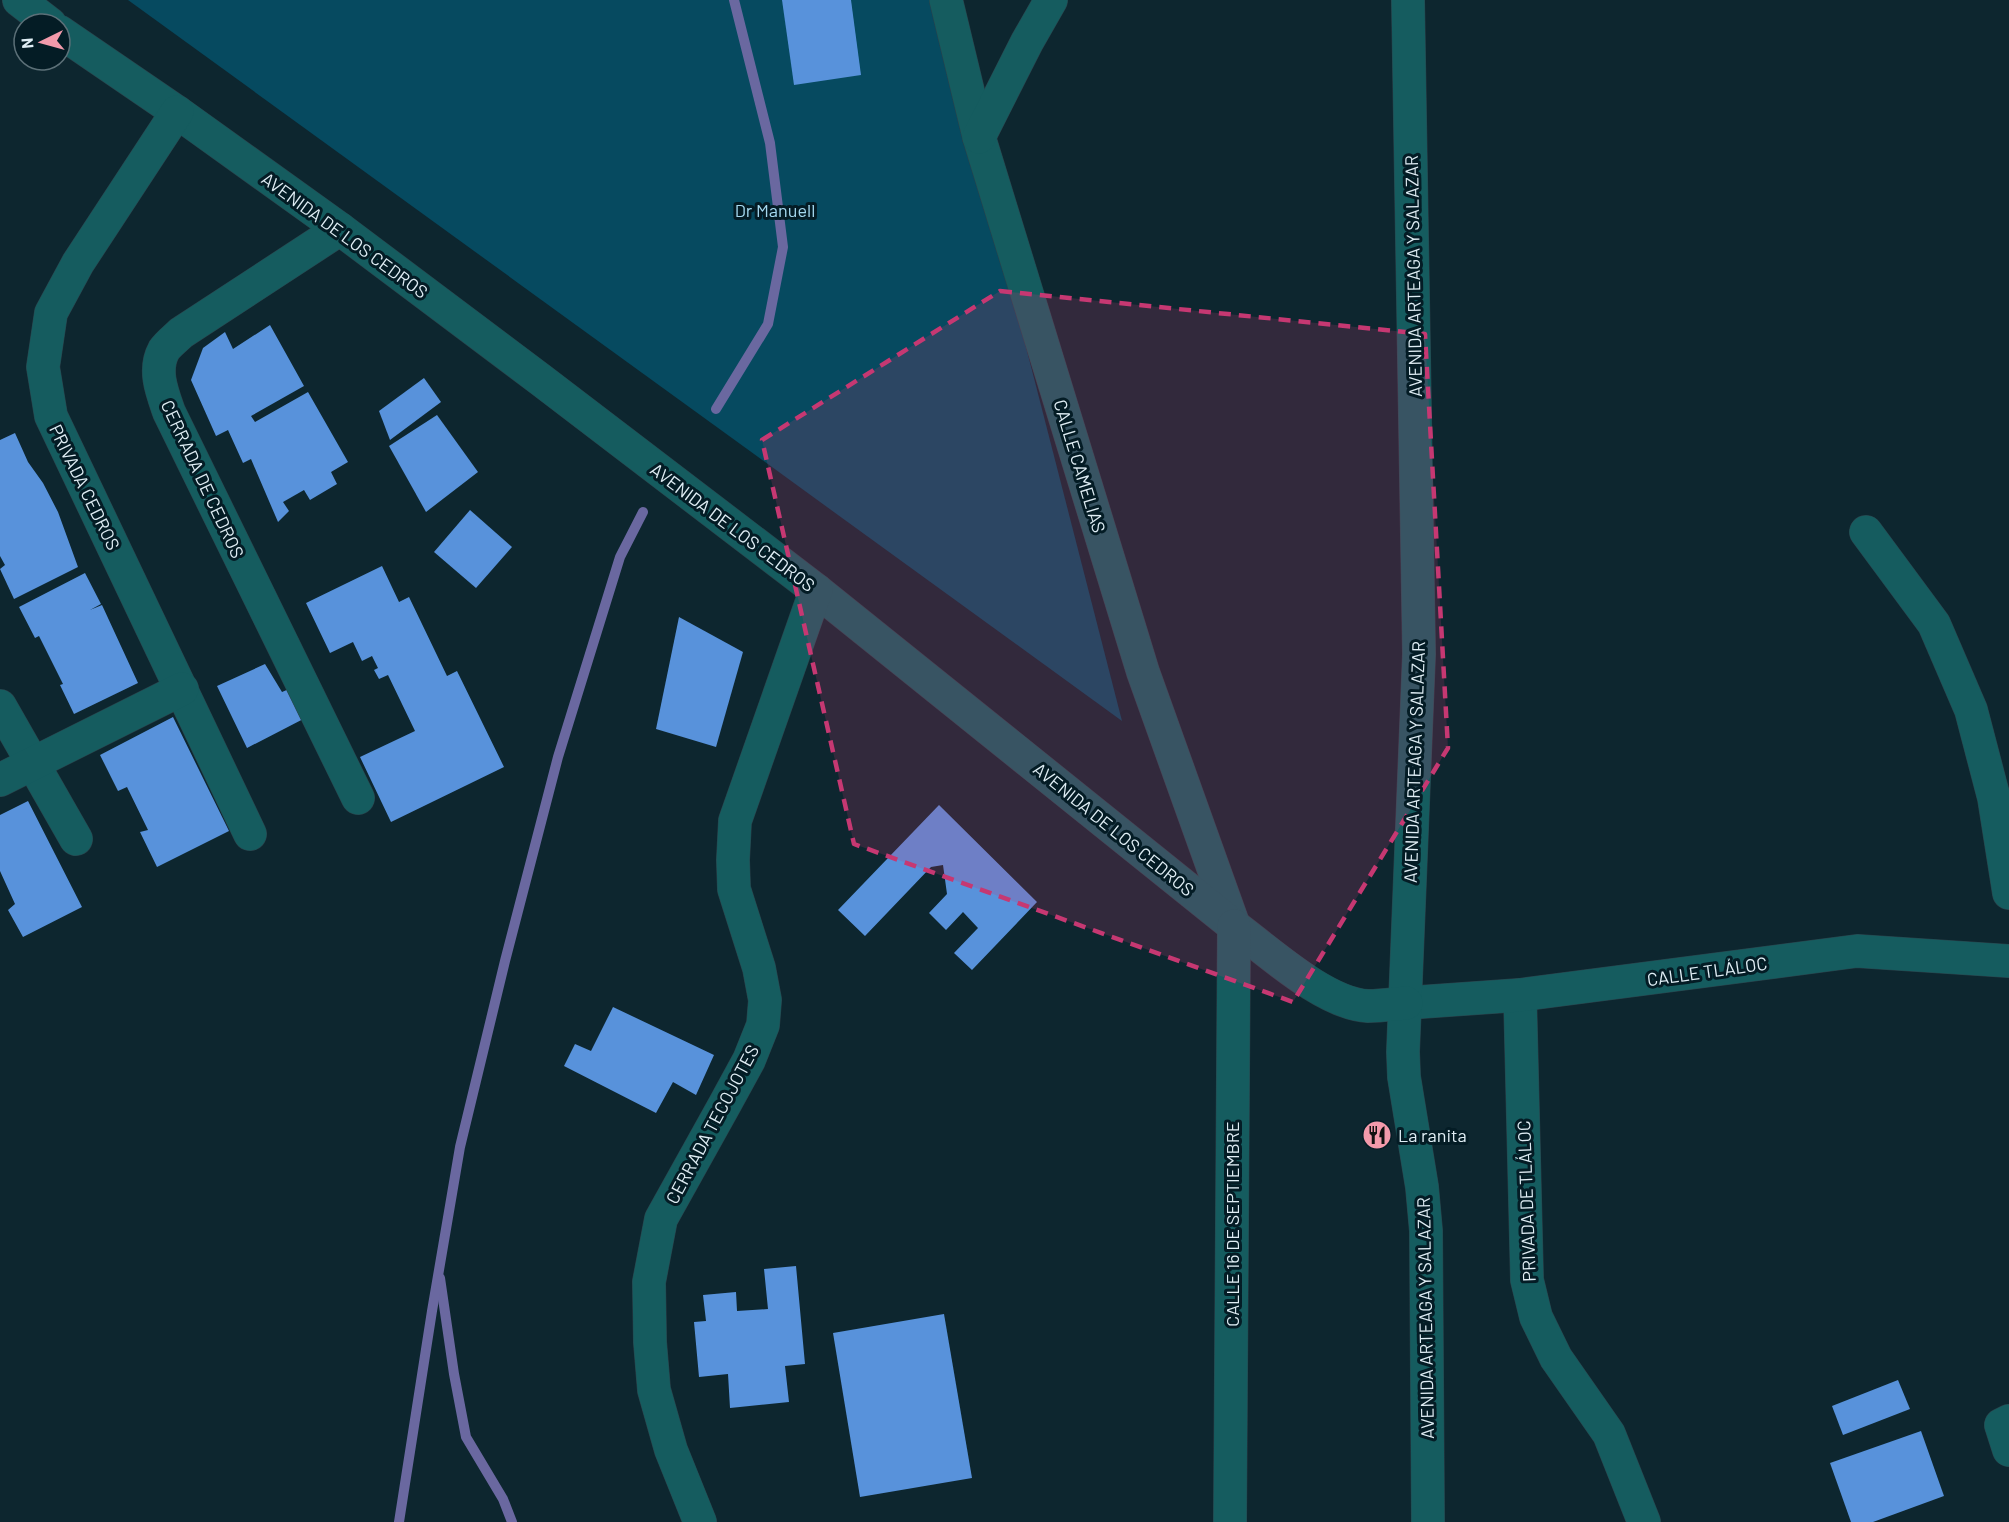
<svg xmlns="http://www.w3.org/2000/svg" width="2009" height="1522" font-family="Barlow,sans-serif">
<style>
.green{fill:#064a60}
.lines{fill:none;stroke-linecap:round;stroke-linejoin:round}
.stream{stroke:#6a68a0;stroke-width:10}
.building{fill:#5892db}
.minor-casing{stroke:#2b424b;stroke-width:34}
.tertiary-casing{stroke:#2b424b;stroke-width:34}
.minor{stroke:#155c5f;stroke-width:33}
.tertiary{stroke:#155c5f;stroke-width:33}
.marked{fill:#c63872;fill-opacity:0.2;stroke:#c63872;stroke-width:4.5;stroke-dasharray:12 8;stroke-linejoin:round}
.labels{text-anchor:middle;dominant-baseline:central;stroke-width:6;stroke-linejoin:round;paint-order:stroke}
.park-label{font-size:18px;fill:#a5d9f0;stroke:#041c25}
.street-label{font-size:18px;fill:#e0eef5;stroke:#041c25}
.poi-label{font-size:18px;fill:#e0eef5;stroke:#041c25;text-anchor:start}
</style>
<rect width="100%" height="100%" fill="#0d262f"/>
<!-- green -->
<polygon class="green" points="128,0 937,0 1122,721"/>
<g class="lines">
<!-- stream -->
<g class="stream">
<polyline points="716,409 768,324 783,247 770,143 734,0"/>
<polyline points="440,1278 454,1374 466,1437 503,1499 512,1522"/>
<polyline points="399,1522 432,1311 460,1147 505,961 558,757 620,557 643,512"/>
</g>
</g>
<!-- building -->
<g class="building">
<polygon points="782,0 851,0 861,75 794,85"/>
<polygon points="270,325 304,386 251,416 255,422 308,392 348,462 331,472 337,484 310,500 304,490 283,502 289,511 278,522 251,459 243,463 228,430 216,436 191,380 203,348 225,332 233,349"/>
<polygon points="424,378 441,402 390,440 379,411"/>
<polygon points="437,415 478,472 426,512 389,446"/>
<polygon points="15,433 28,462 43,483 58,512 78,567 14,599 0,569 5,565 0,556 0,440"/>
<polygon points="470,510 512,547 476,588 434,552"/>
<polygon points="382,566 399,602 409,597 447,676 457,671 504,767 391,822 360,757 415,731 388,675 379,679 374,670 378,668 372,656 362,661 353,642 330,653 306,603"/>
<polygon points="85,573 101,604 90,610 102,605 138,683 74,714 60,685 63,684 39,636 35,638 19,607"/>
<polygon points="679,617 743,652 716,747 656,729"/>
<polygon points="265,664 282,692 296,686 311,715 247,748 217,686"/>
<polygon points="173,717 229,831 157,867 140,832 148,830 127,787 118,791 100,755"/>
<polygon points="28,801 82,907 23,937 8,910 15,904 0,871 0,815"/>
<polygon points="939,805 1037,902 972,970 954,953 978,928 963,912 946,930 929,913 947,894 943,865 931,867 865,936 838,910"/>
<polygon points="613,1007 714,1055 696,1095 673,1082 656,1113 564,1066 575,1044 591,1051"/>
<polygon points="796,1266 805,1364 785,1366 789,1402 730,1408 728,1374 699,1377 694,1322 706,1321 703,1295 736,1292 737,1311 768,1309 764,1269"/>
<polygon points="944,1314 972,1478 860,1497 833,1333"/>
<polygon points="1898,1380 1910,1409 1843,1435 1832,1406"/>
<polygon points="1921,1431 1944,1496 1873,1522 1851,1522 1830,1463"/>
</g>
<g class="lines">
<!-- minor casing -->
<g class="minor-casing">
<g id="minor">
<polyline points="19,0 50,24"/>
<polyline points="946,0 979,137 1143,672 1234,926"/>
<polyline points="60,32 177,112 340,229 541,380 816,590 1234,926"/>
<polyline points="177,112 78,263 51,313 43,367 51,416 250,834"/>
<polyline points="979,137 1027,42 1051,0"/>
<path d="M340,229L181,333C176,338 168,344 164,350C153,370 162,392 169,412L358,798"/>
<polyline points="1866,532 1934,624 1971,710 1994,798 2009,893"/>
<polyline points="0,706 76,839"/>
<polyline points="0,780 182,689"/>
<polyline points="1520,995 1527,1280 1536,1317 1556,1358 1609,1434 1644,1522"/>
<polyline points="1406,1003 1520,995 1857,951 2009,961"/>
<polyline points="2009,1421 2001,1425 2009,1450"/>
<polyline points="700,1522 671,1450 654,1390 650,1342 649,1282 661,1219 725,1104 749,1060 763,1025 765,1000 759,968 734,889 733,860 735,821 816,590"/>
</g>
</g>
<!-- tertiary casing -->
<g class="tertiary-casing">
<g id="tertiary">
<polyline points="1408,0 1419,654 1403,1052 1404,1077 1422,1187 1426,1231 1428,1522"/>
<path d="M1234,926C1268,951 1325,1004 1368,1006C1381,1006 1394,1004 1406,1003"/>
<polyline points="1230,1522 1234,926"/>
</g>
</g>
<!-- minor -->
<use href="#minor" class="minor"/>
<!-- tertiary -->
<use href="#tertiary" class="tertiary"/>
</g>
<!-- marked area -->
<path class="marked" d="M1000,291L1425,334L1448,748L1293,1002L854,844L762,440Z"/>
<!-- icons -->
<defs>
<g id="restaurant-disc" transform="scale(1.5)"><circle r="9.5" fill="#f39aab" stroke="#041c25"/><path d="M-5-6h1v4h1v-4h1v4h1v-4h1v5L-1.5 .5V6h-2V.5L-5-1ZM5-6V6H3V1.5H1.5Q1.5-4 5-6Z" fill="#111"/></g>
</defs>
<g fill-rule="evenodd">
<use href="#restaurant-disc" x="1377" y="1135"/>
</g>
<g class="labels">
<!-- park labels -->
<g class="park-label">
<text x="775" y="210">Dr Manuell</text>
</g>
<!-- street labels -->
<g class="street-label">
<text transform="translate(345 235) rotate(36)">AVENIDA DE LOS CEDROS</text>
<text transform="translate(1413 276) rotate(-91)">AVENIDA ARTEAGA Y SALAZAR</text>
<text transform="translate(1080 466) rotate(73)">CALLE CAMELIAS</text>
<text transform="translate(203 479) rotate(65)">CERRADA DE CEDROS</text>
<text transform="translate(85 487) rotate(64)">PRIVADA CEDROS</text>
<text transform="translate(733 527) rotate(37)">AVENIDA DE LOS CEDROS</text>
<text transform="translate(1414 762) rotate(-88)">AVENIDA ARTEAGA Y SALAZAR</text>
<text transform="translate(1114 829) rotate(39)">AVENIDA DE LOS CEDROS</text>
<text transform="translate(1707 971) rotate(-8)">CALLE TLÁLOC</text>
<text transform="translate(712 1124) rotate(-62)">CERRADA TECOJOTES</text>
<text transform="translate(1526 1201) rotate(-92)">PRIVADA DE TLÁLOC</text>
<text transform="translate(1232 1224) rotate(-90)">CALLE 16 DE SEPTIEMBRE</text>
<text transform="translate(1425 1318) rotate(-91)">AVENIDA ARTEAGA Y SALAZAR</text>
</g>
<!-- poi labels -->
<g class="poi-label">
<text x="1398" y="1135">La ranita</text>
</g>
</g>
<!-- north arrow -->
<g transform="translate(42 42) rotate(265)"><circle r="28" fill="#041c25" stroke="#5c7078" stroke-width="1.5"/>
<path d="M0-4.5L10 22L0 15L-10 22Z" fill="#f39aab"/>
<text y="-9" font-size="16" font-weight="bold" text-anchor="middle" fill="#e0eef5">N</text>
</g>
</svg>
